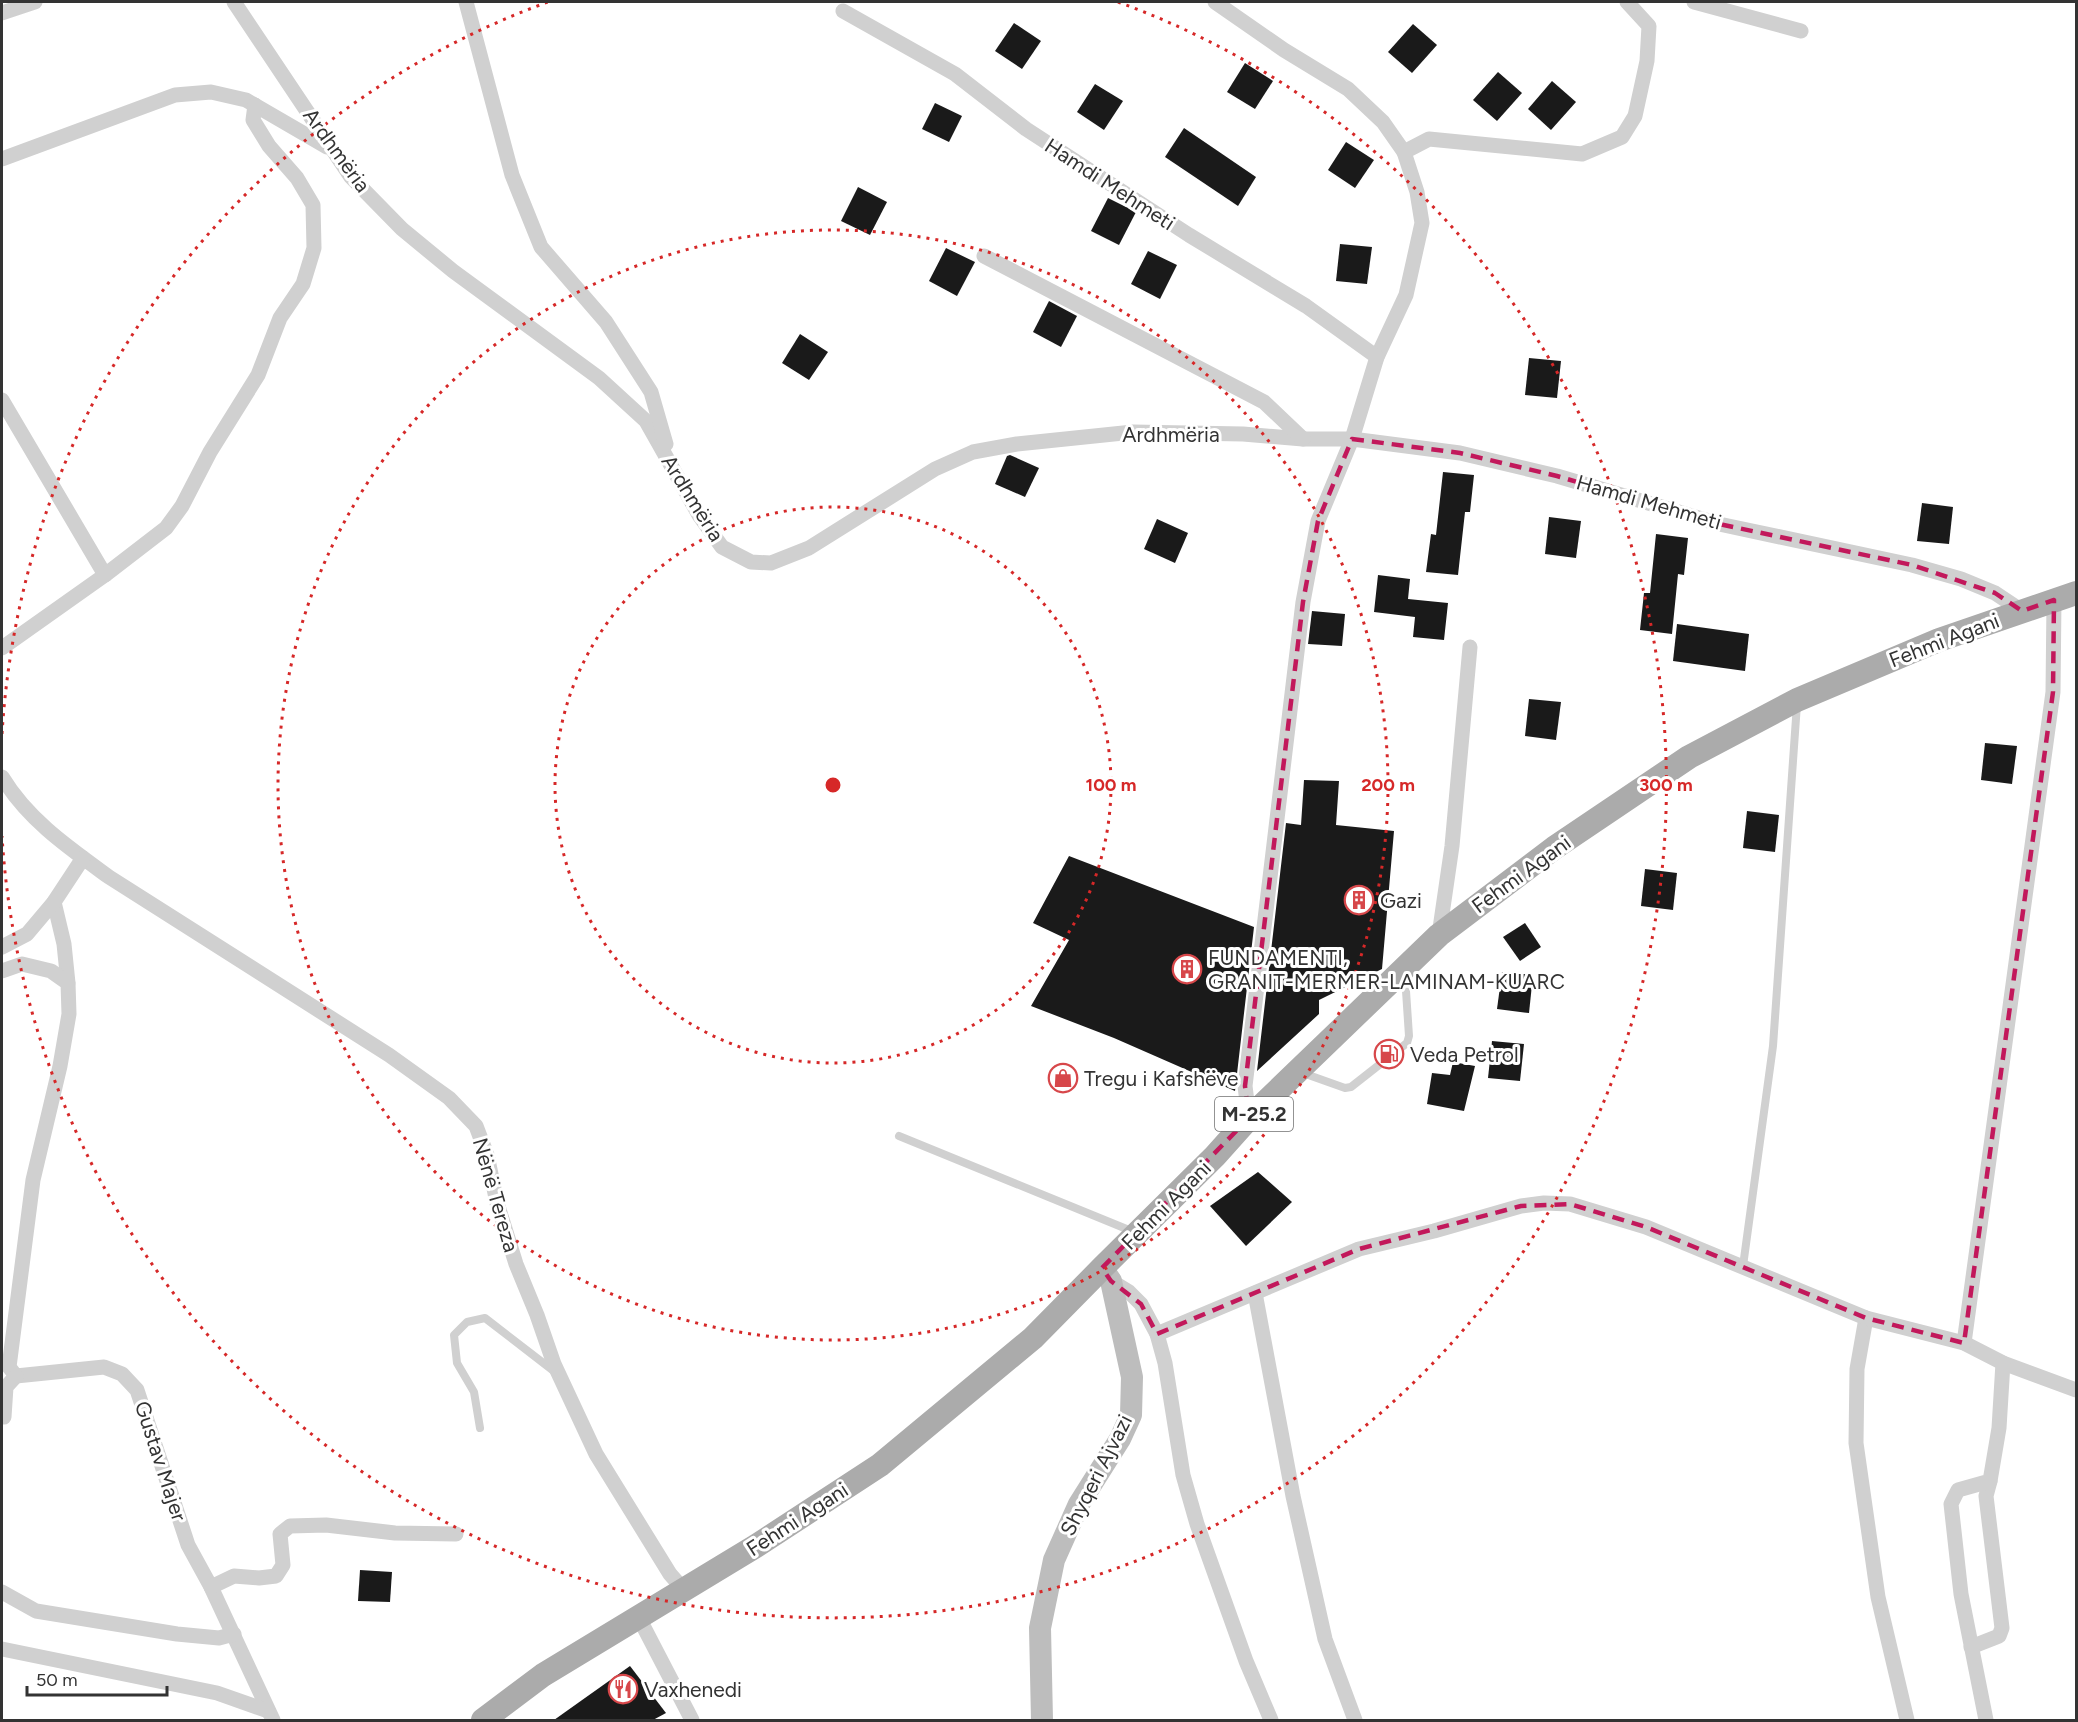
<svg xmlns="http://www.w3.org/2000/svg" width="2078" height="1722" font-family="Figtree,sans-serif">
<style>
.building{fill:#1a1a1a}
.lines{fill:none;stroke-linecap:round;stroke-linejoin:round}
.lane{stroke:#d0d0d0;stroke-width:8}
.street{stroke:#d0d0d0;stroke-width:15}
.secondary{stroke:#bdbdbd;stroke-width:22}
.primary{stroke:#ababab;stroke-width:24}
.marked{fill:none;stroke:#c2185b;stroke-width:4.5;stroke-dasharray:12 8;stroke-linejoin:round}
.ring{fill:none;stroke:#d62828;stroke-width:3;stroke-dasharray:3 6}
.labels{text-anchor:middle;dominant-baseline:central;stroke-width:6;stroke-linejoin:round;paint-order:stroke}
.shield{fill:#fff;stroke:#707070;stroke-width:1.5}
.shield-label{font-size:20px;font-weight:bold;fill:#333}
.street-label{font-size:21px;fill:#333;stroke:#fff}
.poi-label{font-size:21px;fill:#333;stroke:#fff;text-anchor:start}
.centre{fill:#d62828;stroke:#fff;stroke-width:3}
.ring-label{font-size:18px;text-anchor:middle;font-weight:bold;fill:#d62828;stroke:#fff;stroke-width:6;stroke-linejoin:round;paint-order:stroke}
</style>
<rect width="100%" height="100%" fill="#fff"/>
<!-- building -->
<g class="building">
<polygon points="1014,23 1041,41 1022,69 995,51"/>
<polygon points="1413,24 1437,45 1412,73 1388,52"/>
<polygon points="1245,63 1273,81 1255,109 1227,92"/>
<polygon points="1498,72 1522,93 1497,121 1473,100"/>
<polygon points="1552,81 1576,102 1551,130 1528,109"/>
<polygon points="1095,84 1123,101 1104,130 1077,112"/>
<polygon points="935,103 962,116 949,142 922,129"/>
<polygon points="1184,128 1256,177 1238,206 1165,157"/>
<polygon points="1346,142 1374,160 1355,188 1328,170"/>
<polygon points="858,187 887,202 870,235 841,221"/>
<polygon points="1108,198 1136,212 1119,245 1091,231"/>
<polygon points="1340,244 1372,247 1367,284 1336,281"/>
<polygon points="946,248 975,262 957,296 929,281"/>
<polygon points="1148,251 1177,265 1160,299 1131,284"/>
<polygon points="1049,301 1077,316 1061,347 1033,332"/>
<polygon points="800,334 828,352 809,380 782,363"/>
<polygon points="1529,358 1561,361 1557,398 1525,395"/>
<polygon points="1010,455 1039,468 1025,497 995,484 1007,456"/>
<polygon points="1443,472 1474,475 1470,512 1465,512 1458,575 1426,572 1431,534 1436,535"/>
<polygon points="1922,503 1953,507 1949,544 1917,541"/>
<polygon points="1549,517 1581,521 1576,558 1545,554"/>
<polygon points="1157,519 1188,533 1175,563 1144,549"/>
<polygon points="1656,534 1688,538 1684,575 1678,574 1672,634 1640,630 1644,593 1650,593"/>
<polygon points="1378,575 1410,579 1408,599 1448,603 1444,640 1413,637 1415,617 1374,612"/>
<polygon points="1312,611 1345,614 1342,646 1308,644"/>
<polygon points="1677,624 1749,634 1745,671 1673,661"/>
<polygon points="1529,699 1561,702 1556,740 1525,736"/>
<polygon points="1985,743 2017,746 2012,784 1981,780"/>
<polygon points="1304,780 1339,781 1336,825 1394,831 1382,969 1319,1000 1319,1014 1257,1071 1286,823 1301,825"/>
<polygon points="1747,811 1779,815 1775,852 1743,848"/>
<polygon points="1069,856 1254,927 1235,1091 1114,1038 1031,1006 1069,940 1033,923"/>
<polygon points="1645,869 1677,873 1673,910 1641,906"/>
<polygon points="1525,923 1541,947 1520,961 1503,937"/>
<polygon points="1502,972 1533,975 1529,1013 1497,1009"/>
<polygon points="1492,1041 1524,1044 1520,1081 1488,1078"/>
<polygon points="1453,1062 1475,1066 1464,1111 1427,1104 1432,1073 1450,1075"/>
<polygon points="1258,1172 1292,1202 1246,1246 1210,1206"/>
<polygon points="360,1570 392,1572 390,1602 358,1601"/>
<polygon points="630,1666 666,1713 653,1720 554,1720"/>
</g>
<g class="lines">
<!-- lane -->
<g class="lane">
<polyline points="1300,1072 1345,1088 1351,1087 1407,1043 1409,1036 1405,976"/>
<polyline points="899,1136 1134,1232"/>
<polyline points="1743,1266 1773,1046 1797,704"/>
<polyline points="480,1428 474,1392 457,1363 454,1335 467,1322 485,1318 555,1372"/>
</g>
<!-- street -->
<g class="street">
<polyline points="234,2 351,177 402,229 453,271 599,378 646,421 699,515 722,547 751,562 771,563 809,548 935,469 973,452 1017,444 1133,432 1243,434 1303,439 1352,439 1460,453 1557,476 1719,524 1912,565 1961,579 1995,593 2022,611"/>
<polyline points="466,2 512,175 541,247 606,322 651,392 666,444"/>
<polyline points="1215,2 1284,50 1348,89 1383,122 1404,152 1417,192 1422,223 1406,295 1377,357 1352,439 1318,521 1303,602 1245,1086 1249,1118"/>
<polyline points="1694,2 1801,31"/>
<polyline points="843,11 955,74 1026,129 1189,235 1306,306 1377,357"/>
<polyline points="2,13 35,2"/>
<polyline points="1404,152 1429,139 1582,154 1622,137 1635,116 1647,61 1649,26 1627,2"/>
<polyline points="2,159 175,95 211,92 246,100 327,147"/>
<polyline points="984,256 1264,402 1303,439"/>
<polyline points="2,400 105,575"/>
<polyline points="2,648 105,575 166,528 182,506 210,452 258,375 280,318 303,284 314,248 313,205 297,178 269,146 253,120 255,105"/>
<path d="M2,777C28,820 69,848 109,877L389,1055L449,1098L476,1126L487,1155L497,1203L516,1264L537,1315L554,1364L596,1454L670,1574L684,1590"/>
<polyline points="54,902 64,944 68,983"/>
<polyline points="1439,935 1452,846 1470,647"/>
<polyline points="2,947 27,934 54,902 83,858"/>
<polyline points="2,971 22,964 51,971 68,983 69,1014 60,1066 33,1180 9,1367 16,1376 104,1367 122,1374 137,1390 188,1545 211,1587 273,1720"/>
<polyline points="1111,1281 1129,1292 1141,1304 1157,1334 1165,1363 1183,1475 1197,1524 1246,1661 1271,1720"/>
<polyline points="1255,1293 1293,1496 1325,1639 1355,1720"/>
<polyline points="1866,1318 1857,1369 1856,1443 1878,1597 1907,1720"/>
<polyline points="1157,1334 1359,1249 1434,1231 1521,1206 1544,1203 1570,1204 1646,1227 1866,1318 1964,1343 2003,1363 2076,1390"/>
<polyline points="1964,1343 2053,692 2054,600"/>
<polyline points="4,1417 6,1387 16,1376"/>
<polyline points="211,1587 234,1576 259,1578 276,1576 283,1565 280,1534 290,1526 326,1525 395,1533 456,1534"/>
<polyline points="2,1592 36,1611 177,1634 219,1638 234,1634"/>
<polyline points="638,1616 692,1720"/>
<polyline points="1971,1647 1999,1636 2002,1628 1986,1496 1990,1481"/>
<polyline points="2,1649 217,1693 268,1711"/>
<polyline points="1986,1720 1961,1594 1951,1504 1958,1490 1990,1481 1999,1428 2003,1363"/>
</g>
<!-- secondary -->
<polyline class="secondary" points="1042,1720 1040,1628 1054,1560 1079,1504 1120,1439 1131,1415 1132,1377 1111,1281 1102,1268"/>
<!-- primary -->
<polyline class="primary" points="483,1720 543,1675 756,1546 880,1465 1033,1338 1102,1268 1215,1156 1249,1118 1439,935 1554,848 1689,757 1797,700 1939,640 2076,593"/>
</g>
<!-- marked area -->
<path class="marked" d="M1352,439L1460,453L1557,476L1719,524L1912,565L1995,593L2022,611L2054,600L2053,692L1964,1343L1866,1318L1646,1227L1570,1204L1521,1206L1359,1249L1157,1334L1141,1304L1111,1281L1102,1268L1249,1118L1245,1086L1303,602L1318,521Z"/>
<!-- distance rings -->
<g class="ring">
<circle cx="833" cy="785" r="278"/>
<circle cx="833" cy="785" r="555"/>
<path d="M2 734A833 833 0 0 1 548 2M1118 2A833 833 0 1 1 2 836"/>
</g>
<!-- icons -->
<defs>
<g id="building-ring" transform="scale(1.5)"><circle r="9.5" fill="#fff" stroke="#d7474a" stroke-width="1.5"/><path d="M-4-6H4V6H1V3H-1V6H-4ZM-2.5-4.3h1.7v1.8h-1.7ZM.8-4.3h1.7v1.8H.8ZM-2.5-1h1.7V.8h-1.7ZM.8-1h1.7V.8H.8Z" fill="#d7474a"/></g>
<g id="fuel-ring" transform="scale(1.5)"><circle r="9.5" fill="#fff" stroke="#d7474a" stroke-width="1.5"/><path d="M-5.5-6h7V0h2V4h1.3V-2.5L3-4.5l.8-.8L6-3V5H2.5V1h-1V6h-7ZM-4.2-4.7v3.2H.2V-4.7Z" fill="#d7474a"/></g>
<g id="shop-ring" transform="scale(1.5)"><circle r="9.5" fill="#fff" stroke="#d7474a" stroke-width="1.5"/><path d="M-5-2.5h2.3a2.7 3.5 0 0 1 5.4 0H5L5.5 6h-11ZM-1.5-2.5h3a1.5 2.3 0 0 0-3 0Z" fill="#d7474a"/></g>
<g id="restaurant-ring" transform="scale(1.5)"><circle r="9.5" fill="#fff" stroke="#d7474a" stroke-width="1.5"/><path d="M-5-6h1v4h1v-4h1v4h1v-4h1v5L-1.5 .5V6h-2V.5L-5-1ZM5-6V6H3V1.5H1.5Q1.5-4 5-6Z" fill="#d7474a"/></g>
</defs>
<g fill-rule="evenodd">
<use href="#building-ring" x="1359" y="900"/>
<use href="#building-ring" x="1187" y="969"/>
<use href="#fuel-ring" x="1389" y="1054"/>
<use href="#shop-ring" x="1063" y="1078"/>
<use href="#restaurant-ring" x="623" y="1689"/>
</g>
<g class="labels">
<!-- shield labels -->
<rect class="shield" x="1215" y="1097" width="78" height="34" rx="4.5"/>
<g class="shield-label">
<text x="1254" y="1114">M-25.2</text>
</g>
<!-- street labels -->
<g class="street-label">
<text transform="translate(337 150) rotate(54)">Ardhmëria</text>
<text transform="translate(1110 184) rotate(33)">Hamdi Mehmeti</text>
<text x="1171" y="434">Ardhmëria</text>
<text transform="translate(693 498) rotate(58)">Ardhmëria</text>
<text transform="translate(1649 502) rotate(16)">Hamdi Mehmeti</text>
<text transform="translate(1944 640) rotate(-21)">Fehmi Agani</text>
<text transform="translate(1521 874) rotate(-36)">Fehmi Agani</text>
<text transform="translate(496 1195) rotate(74)">Nënë Tereza</text>
<text transform="translate(1166 1205) rotate(-45)">Fehmi Agani</text>
<text transform="translate(161 1461) rotate(72)">Gustav Majer</text>
<text transform="translate(1096 1475) rotate(-63)">Shyqeri Ajvazi</text>
<text transform="translate(797 1519) rotate(-33)">Fehmi Agani</text>
</g>
<!-- poi labels -->
<g class="poi-label">
<text x="1380" y="900">Gazi</text>
<text x="1208" y="957">FUNDAMENTI,<tspan x="1208" dy="24">GRANIT-MERMER-LAMINAM-KUARC</tspan></text>
<text x="1410" y="1054">Veda Petrol</text>
<text x="1084" y="1078">Tregu i Kafshëve</text>
<text x="644" y="1689">Vaxhenedi</text>
</g>
</g>
<circle cx="833" cy="785" r="9" class="centre"/>
<g class="ring-label">
<text x="1111" y="791">100 m</text>
<text x="1388" y="791">200 m</text>
<text x="1666" y="791">300 m</text>
</g>
<!-- border -->
<rect width="2078" height="1722" fill="none" stroke="#333333" stroke-width="6"/>
<!-- scale -->
<path d="M27 1686v9h140v-9" fill="none" stroke="#333333" stroke-width="3"/>
<text x="36" y="1686" font-size="18" fill="#333333" stroke="#ffffff" stroke-width="4.5" paint-order="stroke">50 m</text>
</svg>
